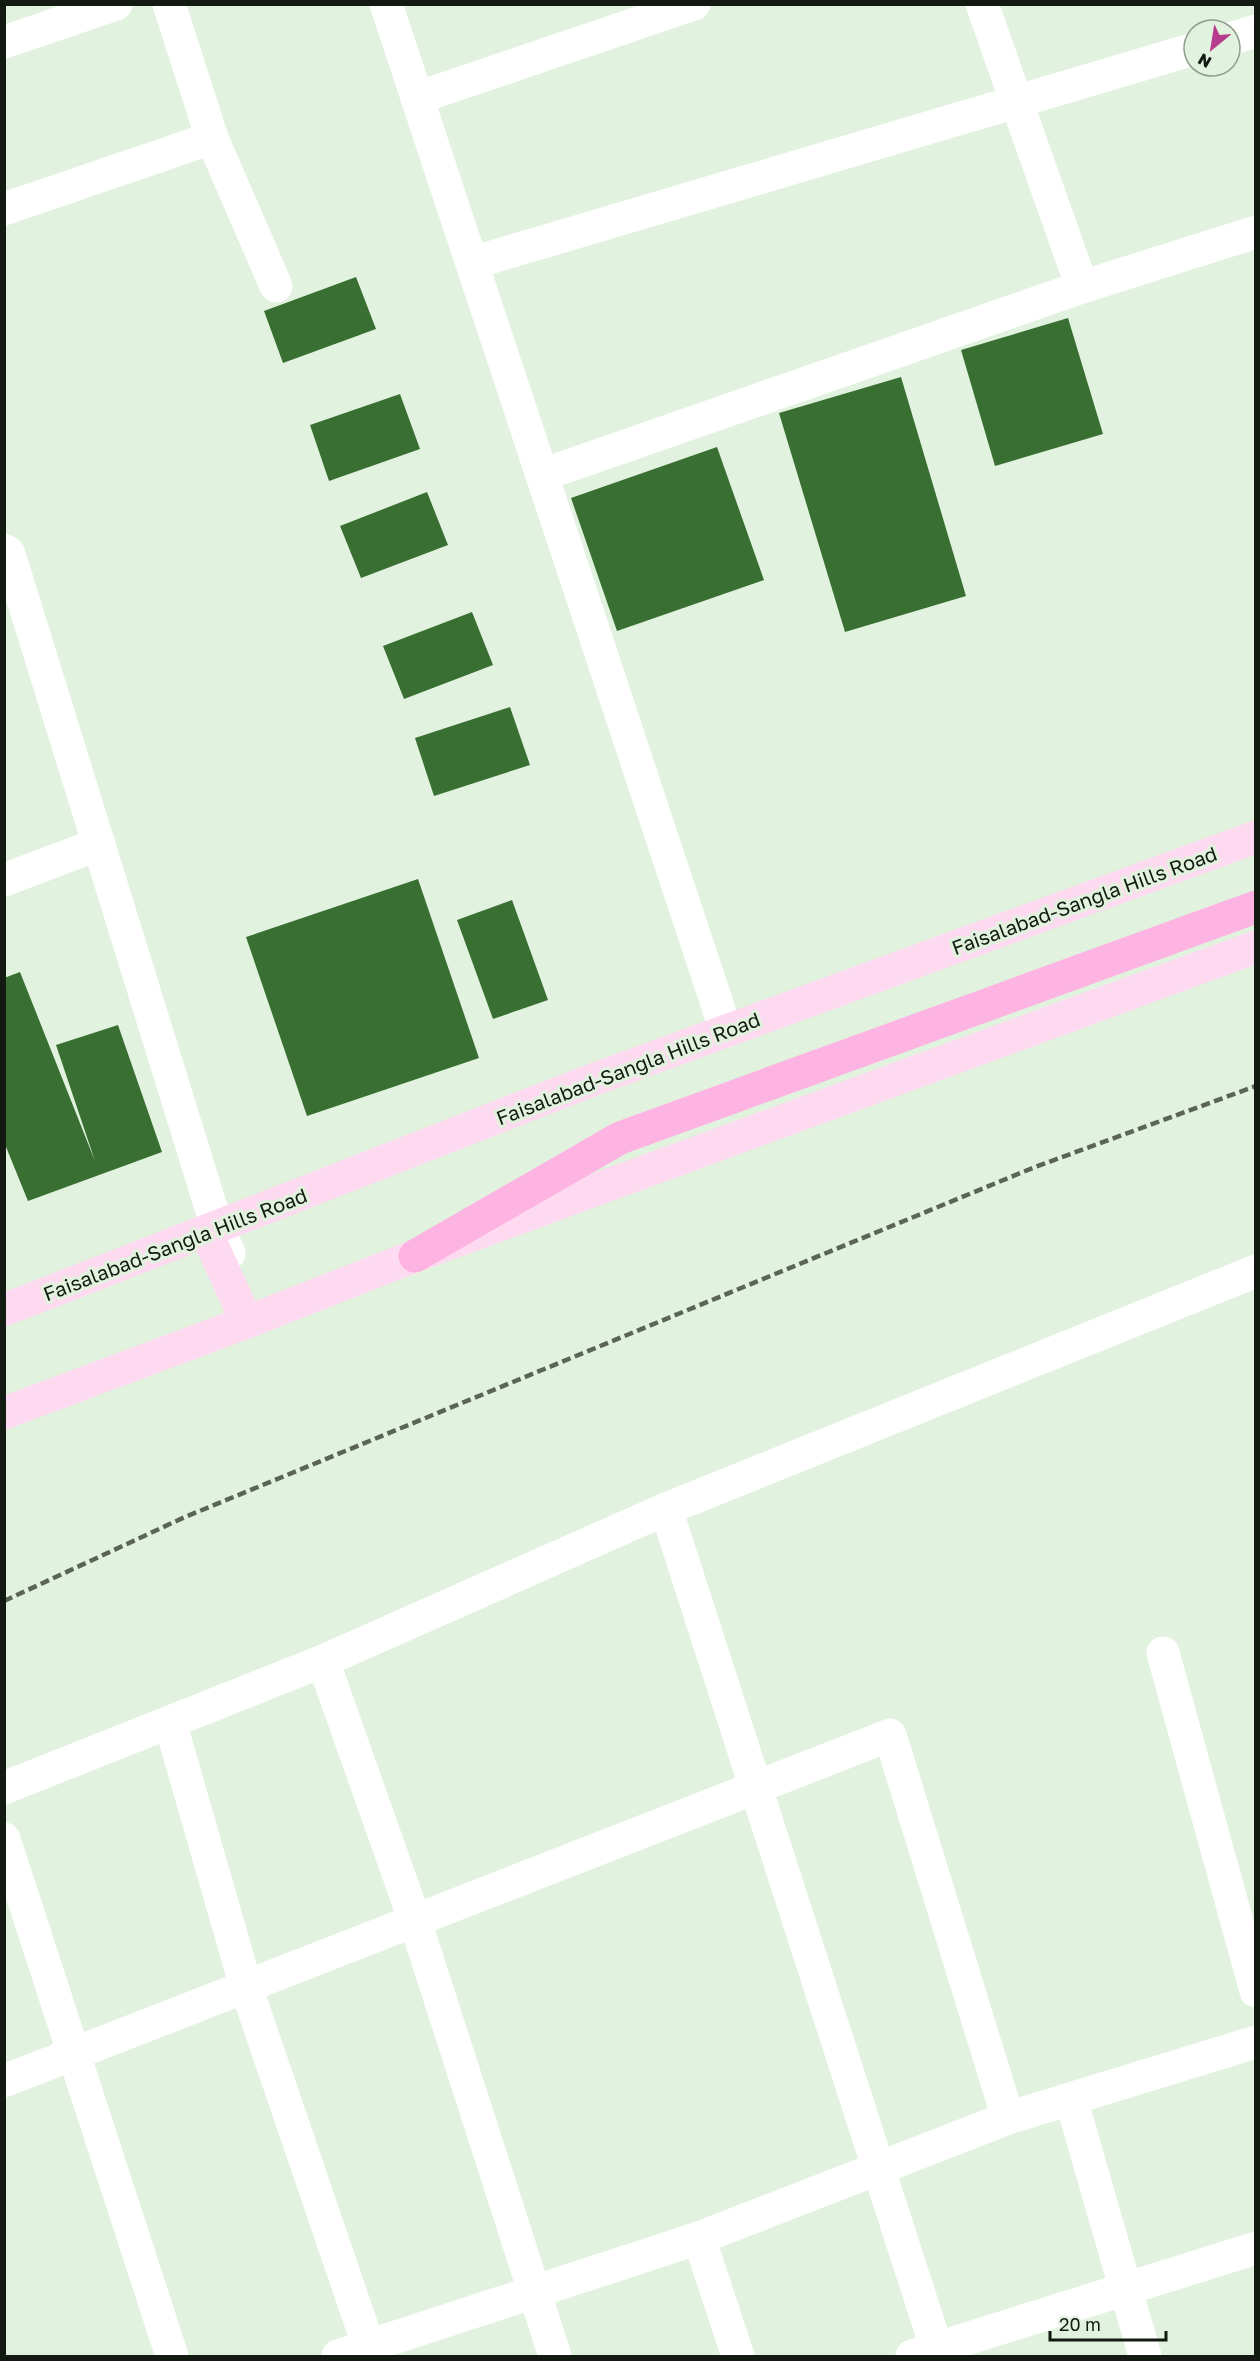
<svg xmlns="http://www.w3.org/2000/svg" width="1260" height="2361" font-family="'Golos Text',sans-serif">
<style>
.building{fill:#3a6f33}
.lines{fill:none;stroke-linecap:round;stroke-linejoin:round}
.minor{stroke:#fff;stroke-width:33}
.tertiary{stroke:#fff;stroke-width:33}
.secondary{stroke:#fedaf0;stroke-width:33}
.primary{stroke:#fdb4e2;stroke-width:33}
.rail{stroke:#5a6558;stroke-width:4.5;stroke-dasharray:9 4.5;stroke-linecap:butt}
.labels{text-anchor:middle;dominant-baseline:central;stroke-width:6;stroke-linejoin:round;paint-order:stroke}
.street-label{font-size:20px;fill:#131a12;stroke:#e1f3de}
</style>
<rect width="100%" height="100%" fill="#e1f3de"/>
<!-- building -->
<g class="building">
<polygon points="356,277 376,329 283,363 264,311"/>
<polygon points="1068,318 1103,434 995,466 961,350"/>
<polygon points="901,377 966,596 845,632 779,413"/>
<polygon points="400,394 420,449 329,481 310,425"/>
<polygon points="717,447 764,580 617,631 571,498"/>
<polygon points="427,492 448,545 361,578 340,526"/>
<polygon points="472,612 493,665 404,699 383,646"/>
<polygon points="510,707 530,765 434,796 415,738"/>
<polygon points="418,879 479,1058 307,1116 246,937"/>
<polygon points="512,900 548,1000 493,1019 457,920"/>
<polygon points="20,972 95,1161 56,1045 118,1025 162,1152 28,1201 4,1142 4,978"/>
</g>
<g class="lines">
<!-- minor -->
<g class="minor">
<polyline points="169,4 212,138 276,286"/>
<polyline points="386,4 726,1031"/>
<polyline points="982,4 1082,287"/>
<polyline points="1230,39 1256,31"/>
<polyline points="4,42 116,4"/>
<polyline points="417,98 694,4"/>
<polyline points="4,209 212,138"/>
<polyline points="472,263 1194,49"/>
<polyline points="542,475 1082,287 1256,232"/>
<polyline points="4,550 9,554 217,1227 229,1253"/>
<polyline points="4,880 99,844"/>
<polyline points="666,1509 939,2356"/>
<polyline points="1163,1653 1256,1991"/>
<polyline points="323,1661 415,1921 555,2356"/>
<polyline points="170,1722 246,1987 372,2356"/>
<polyline points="4,1788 323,1661 666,1509 1256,1271"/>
<polyline points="4,2081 890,1735 1008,2118"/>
<polyline points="1071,2099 1145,2356"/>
<polyline points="699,2238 738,2356"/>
<polyline points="338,2356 699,2238 1008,2118 1256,2042"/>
<polyline points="912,2356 1256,2248"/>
</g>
<!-- tertiary -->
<polyline class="tertiary" points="4,1839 172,2356"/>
<!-- secondary -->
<g class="secondary">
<polyline points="206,1232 247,1322"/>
<polyline points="4,1310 595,1079 1256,837"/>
<polyline points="4,1413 247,1322 415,1256 1256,947"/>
</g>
<!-- primary -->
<polyline class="primary" points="415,1256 620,1138 1256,907"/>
<!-- rail -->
<polyline class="rail" points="4,1601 185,1517 1035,1167 1256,1086"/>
</g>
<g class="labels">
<!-- street labels -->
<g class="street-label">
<text transform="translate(1084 900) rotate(-20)">Faisalabad-Sangla Hills Road</text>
<text transform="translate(628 1068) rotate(-21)">Faisalabad-Sangla Hills Road</text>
<text transform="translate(175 1244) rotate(-21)">Faisalabad-Sangla Hills Road</text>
</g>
</g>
<!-- border -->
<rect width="1260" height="2361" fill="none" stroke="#131a12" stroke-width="12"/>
<!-- north arrow -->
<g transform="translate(1212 48) rotate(210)"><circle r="28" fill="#e1f3de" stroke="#8f9c8c" stroke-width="1.5"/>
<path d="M0-4.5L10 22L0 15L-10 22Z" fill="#b73c8e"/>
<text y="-9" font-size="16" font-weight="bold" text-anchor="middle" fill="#131a12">N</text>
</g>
<!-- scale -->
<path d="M1050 2331v9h116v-9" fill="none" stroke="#131a12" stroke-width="3"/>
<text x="1059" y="2331" font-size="18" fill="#131a12" stroke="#e1f3de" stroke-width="4.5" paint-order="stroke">20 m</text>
</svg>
